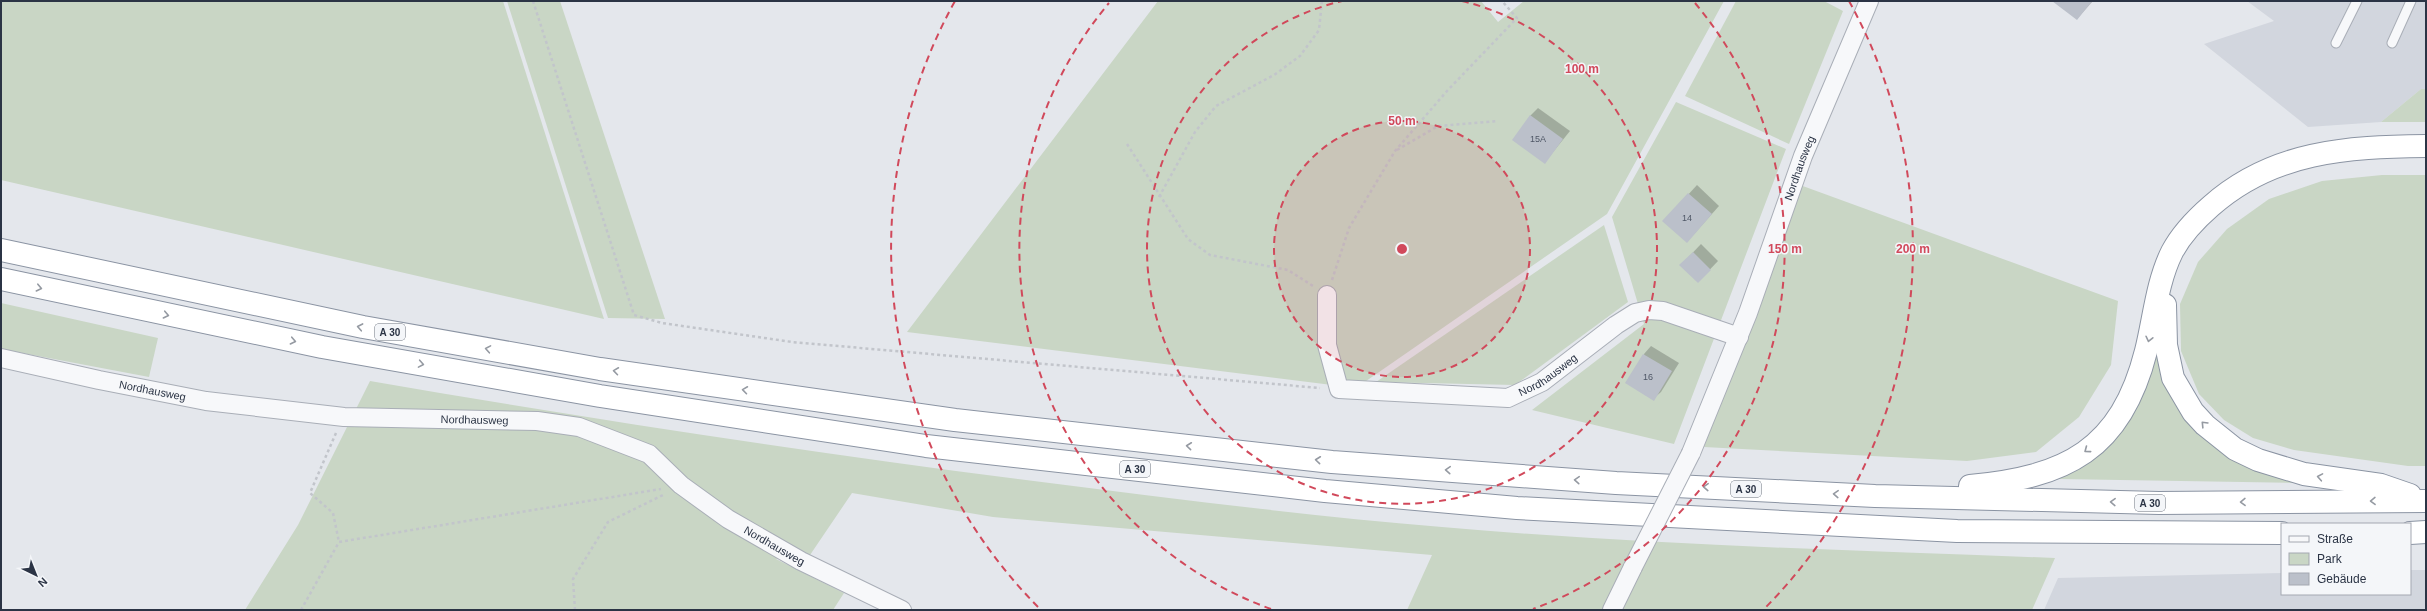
<svg xmlns="http://www.w3.org/2000/svg" width="2427" height="611" font-family="Arial,sans-serif">
<style>
.built{fill:#d2d6de}
.green{fill:#c9d6c5}
.shadow{fill:#0003}
.building{fill:#bbc0ca}
.lines{fill:none;stroke-linecap:round;stroke-linejoin:round}
.service-casing{stroke:#a9aeb7;stroke-width:11}
.minor-casing{stroke:#a9aeb7;stroke-width:20}
.motorway-casing{stroke:#8b94a3;stroke-width:24}
.path{stroke:#c2c5cb;stroke-width:2.5;stroke-dasharray:3 3;stroke-linecap:butt}
.service{stroke:#f7f8fa;stroke-width:9}
.minor{stroke:#f7f8fa;stroke-width:18}
.motorway{stroke:#fff;stroke-width:22}
.minor-bridge-casing{stroke:#a9aeb7;stroke-width:20;stroke-linecap:butt}
.minor-bridge{stroke:#f7f8fa;stroke-width:18}
.oneway{stroke:#959aa2}
.ring{fill:none;stroke:#d1495b;stroke-width:2;stroke-dasharray:7 5}
.labels{text-anchor:middle;dominant-baseline:central;stroke-width:3;stroke-linejoin:round;paint-order:stroke}
.number-label{font-size:9px;fill:#4f5766}
.shield{fill:#f4f6f9;stroke:#676e7b;stroke-width:1}
.shield-label{font-size:10px;font-weight:bold;fill:#2b3445}
.street-label{font-size:11px;fill:#2b3445;stroke:#f4f6f9}
.centre{fill:#d1495b;stroke:#f4f6f9;stroke-width:2}
.ring-label{font-size:12px;text-anchor:middle;font-weight:bold;fill:#d1495b;stroke:#f4f6f9;stroke-width:3;stroke-linejoin:round;paint-order:stroke}
</style>
<rect width="100%" height="100%" fill="#e4e7ec"/>
<!-- built -->
<g class="built">
<polygon points="2247,1 2426,1 2426,89 2421,89 2381,122 2308,127 2204,44 2274,21"/>
<polygon points="2410,570 2426,570 2426,610 2044,610 2058,578 2282,573 2282,594 2410,594"/>
</g>
<!-- green -->
<g class="green">
<polygon points="1,1 503,1 604,319 1,180"/>
<polygon points="507,1 560,1 665,319 608,318"/>
<polygon points="1158,1 1481,1 1498,22 1524,1 1724,1 1607,214 1356,388 907,332"/>
<polygon points="1736,1 1824,1 1843,11 1789,144 1685,96"/>
<polygon points="2421,89 2426,89 2426,122 2381,122"/>
<polygon points="1676,102 1786,149 1674,444 1532,410 1644,324 1612,217"/>
<polygon points="2382,175 2426,175 2426,466 2408,466 2294,450 2253,438 2224,420 2199,394 2181,351 2180,304 2198,262 2227,229 2269,199 2322,181"/>
<polygon points="1800,185 2118,301 2111,365 2079,417 2036,452 1967,461 1704,447"/>
<polygon points="1604,225 1628,302 1515,385 1376,382"/>
<polygon points="1,303 158,338 149,377 1,349"/>
<polygon points="2157,343 2170,390 2300,483 2059,479 2081,466"/>
<path d="M370,381C585,418 801,451 1018,479C1159,497 1300,515 1442,527C1645,545 1850,550 2055,558L2032,610H1407L1432,555L993,517L852,493L810,555L776,559L844,593L833,610H245L298,525Z"/>
</g>
<!-- shadow -->
<g class="shadow">
<polygon points="2056,1 2093,1 2077,19"/>
<polygon points="1538,108 1570,131 1545,162 1530,116"/>
<polygon points="1697,185 1719,206 1694,234 1664,221"/>
<polygon points="1701,244 1718,261 1698,282 1681,265"/>
<polygon points="1651,346 1679,363 1661,392 1653,399 1644,354"/>
</g>
<!-- building -->
<g class="building">
<polygon points="2052,1 2092,1 2077,20"/>
<polygon points="1530,115 1563,139 1545,164 1512,140"/>
<polygon points="1688,193 1712,214 1687,243 1662,221"/>
<polygon points="1693,252 1711,270 1698,283 1679,265"/>
<polygon points="1643,354 1672,371 1654,401 1625,383"/>
</g>
<g class="lines">
<!-- service casing -->
<g class="service-casing">
<g id="service">
<polyline points="2336,43 2357,1"/>
<polyline points="2392,43 2411,1"/>
</g>
</g>
<!-- minor casing -->
<g class="minor-casing">
<g id="minor">
<path id="s1" d="M1327,295V345L1339,389L1508,398L1542,382L1616,325L1635,313L1649,310L1663,311L1739,337"/>
<path id="s2" d="M1,358L99,380L206,401L344,417L537,421L579,427L649,454L681,485L728,519L801,561L902,610"/>
<path id="s3" d="M1691,453L1748,313L1803,156L1869,1"/>
<polyline points="1612,610 1633,567"/>
</g>
</g>
<!-- motorway casing -->
<g class="motorway-casing">
<g id="motorway">
<polyline points="1,250 363,327 600,369 955,420 1332,462 1616,483 1875,496 2159,503 2426,501"/>
<polyline points="1,279 322,347 600,396 926,446 1325,491 1517,508 1957,531 2282,533"/>
<polyline points="2165,305 2166,345 2173,378 2193,412 2205,425 2235,449 2258,460 2304,474 2381,485 2410,495"/>
<path d="M1970,486C2066,477 2121,450 2146,351C2154,319 2157,282 2172,252C2181,235 2196,219 2211,206C2273,151 2347,147 2426,146"/>
<polyline points="2410,533 2426,532"/>
</g>
</g>
<!-- path -->
<g class="path">
<polyline points="533,1 634,315 662,323 792,342 1320,388"/>
<polyline points="1127,144 1188,239 1210,255 1288,270 1313,286"/>
<polyline points="1397,150 1438,126 1497,121"/>
<polyline points="1159,197 1195,132 1216,106 1274,75 1300,56 1319,30 1322,1"/>
<polyline points="1332,280 1349,228 1395,151 1447,91 1517,18 1502,1"/>
<polyline points="336,433 310,493 333,513 339,542"/>
<polyline points="301,610 339,542 661,489"/>
<polyline points="575,610 573,579 608,522 665,494"/>
</g>
<!-- service -->
<use href="#service" class="service"/>
<!-- minor -->
<use href="#minor" class="minor"/>
<!-- motorway -->
<use href="#motorway" class="motorway"/>
<!-- minor-bridge casing -->
<g class="minor-bridge-casing">
<polyline id="minor-bridge" points="1633,567 1691,453"/>
</g>
<!-- minor-bridge -->
<use href="#minor-bridge" class="minor-bridge"/>
</g>
<!-- one-way arrows -->
<defs><path id="oneway-chevron" d="M-2-3.5L2.5 0L-2 3.5" fill="none" stroke-width="1.6" stroke-linecap="round" stroke-linejoin="round"/></defs>
<g class="oneway">
<use href="#oneway-chevron" transform="translate(39 288) rotate(13)"/>
<use href="#oneway-chevron" transform="translate(166 315) rotate(12)"/>
<use href="#oneway-chevron" transform="translate(360 327) rotate(-169)"/>
<use href="#oneway-chevron" transform="translate(2149 339) rotate(103)"/>
<use href="#oneway-chevron" transform="translate(293 341) rotate(12)"/>
<use href="#oneway-chevron" transform="translate(488 349) rotate(-170)"/>
<use href="#oneway-chevron" transform="translate(421 364) rotate(10)"/>
<use href="#oneway-chevron" transform="translate(616 371) rotate(-172)"/>
<use href="#oneway-chevron" transform="translate(745 390) rotate(-172)"/>
<use href="#oneway-chevron" transform="translate(2204 424) rotate(-134)"/>
<use href="#oneway-chevron" transform="translate(1189 446) rotate(-174)"/>
<use href="#oneway-chevron" transform="translate(2087 450) rotate(143)"/>
<use href="#oneway-chevron" transform="translate(1318 460) rotate(-174)"/>
<use href="#oneway-chevron" transform="translate(1448 470) rotate(-176)"/>
<use href="#oneway-chevron" transform="translate(2320 477) rotate(-170)"/>
<use href="#oneway-chevron" transform="translate(1577 480) rotate(-176)"/>
<use href="#oneway-chevron" transform="translate(1706 487) rotate(-177)"/>
<use href="#oneway-chevron" transform="translate(1836 494) rotate(-177)"/>
<use href="#oneway-chevron" transform="translate(2373 501) rotate(179)"/>
<use href="#oneway-chevron" transform="translate(2113 502) rotate(-178)"/>
<use href="#oneway-chevron" transform="translate(2243 502) rotate(179)"/>
</g>
<!-- distance rings -->
<circle cx="1402" cy="249" r="128" fill="#d1495b" fill-opacity=".12"/>
<g class="ring">
<circle cx="1402" cy="249" r="128"/>
<path d="M1462 1A255 255 0 1 1 1342 1"/>
<path d="M1271 609A383 383 0 0 1 1109 3M1695 3A383 383 0 0 1 1533 609"/>
<path d="M1038 607A511 511 0 0 1 955 1M1849 1A511 511 0 0 1 1766 607"/>
</g>
<g class="labels">
<!-- number labels -->
<g class="number-label">
<text x="1538" y="139">15A</text>
<text x="1687" y="218">14</text>
<text x="1648" y="377">16</text>
</g>
<!-- shield labels -->
<g class="shield">
<rect x="375" y="324" width="30" height="16" rx="3"/>
<rect x="1120" y="461" width="30" height="16" rx="3"/>
<rect x="1731" y="481" width="30" height="16" rx="3"/>
<rect x="2135" y="495" width="30" height="16" rx="3"/>
</g>
<g class="shield-label">
<text x="390" y="332">A 30</text>
<text x="1135" y="469">A 30</text>
<text x="1746" y="489">A 30</text>
<text x="2150" y="503">A 30</text>
</g>
<!-- street labels -->
<g class="street-label">
<text stroke="none"><textPath href="#s3" startOffset="305">Nordhausweg</textPath></text>
<text stroke="none"><textPath href="#s1" startOffset="311">Nordhausweg</textPath></text>
<text stroke="none"><textPath href="#s2" startOffset="155">Nordhausweg</textPath></text>
<text stroke="none"><textPath href="#s2" startOffset="479">Nordhausweg</textPath></text>
<text stroke="none"><textPath href="#s2" startOffset="815">Nordhausweg</textPath></text>
</g>
</g>
<circle cx="1402" cy="249" r="6" class="centre"/>
<g class="ring-label">
<text x="1582" y="73">100 m</text>
<text x="1402" y="125">50 m</text>
<text x="1785" y="253">150 m</text>
<text x="1913" y="253">200 m</text>
</g>
<!-- border -->
<rect width="2427" height="611" fill="none" stroke="#2b3445" stroke-width="4"/>
<!-- legend -->
<rect x="2281" y="523" width="130" height="72" fill="#f4f6f9" stroke="#a4a8b1"/>
<rect x="2289" y="536" width="20" height="6" fill="#f7f8fa" stroke="#a4a8b1"/>
<text x="2317" y="543" font-size="12" fill="#2b3445">Straße</text>
<rect x="2289" y="553" width="20" height="12" fill="#c9d6c5" stroke="#a4a8b1"/>
<text x="2317" y="563" font-size="12" fill="#2b3445">Park</text>
<rect x="2289" y="573" width="20" height="12" fill="#bbc0ca" stroke="#a4a8b1"/>
<text x="2317" y="583" font-size="12" fill="#2b3445">Gebäude</text>
<!-- north arrow -->
<g transform="translate(36 575) rotate(137)" stroke="#f4f6f9" stroke-width="3" paint-order="stroke">
<path d="M0-3L7 15L0 10L-7 15Z" fill="#2b3445"/>
<text y="-6" font-size="11" font-weight="bold" text-anchor="middle" fill="#2b3445">N</text>
</g>
</svg>
